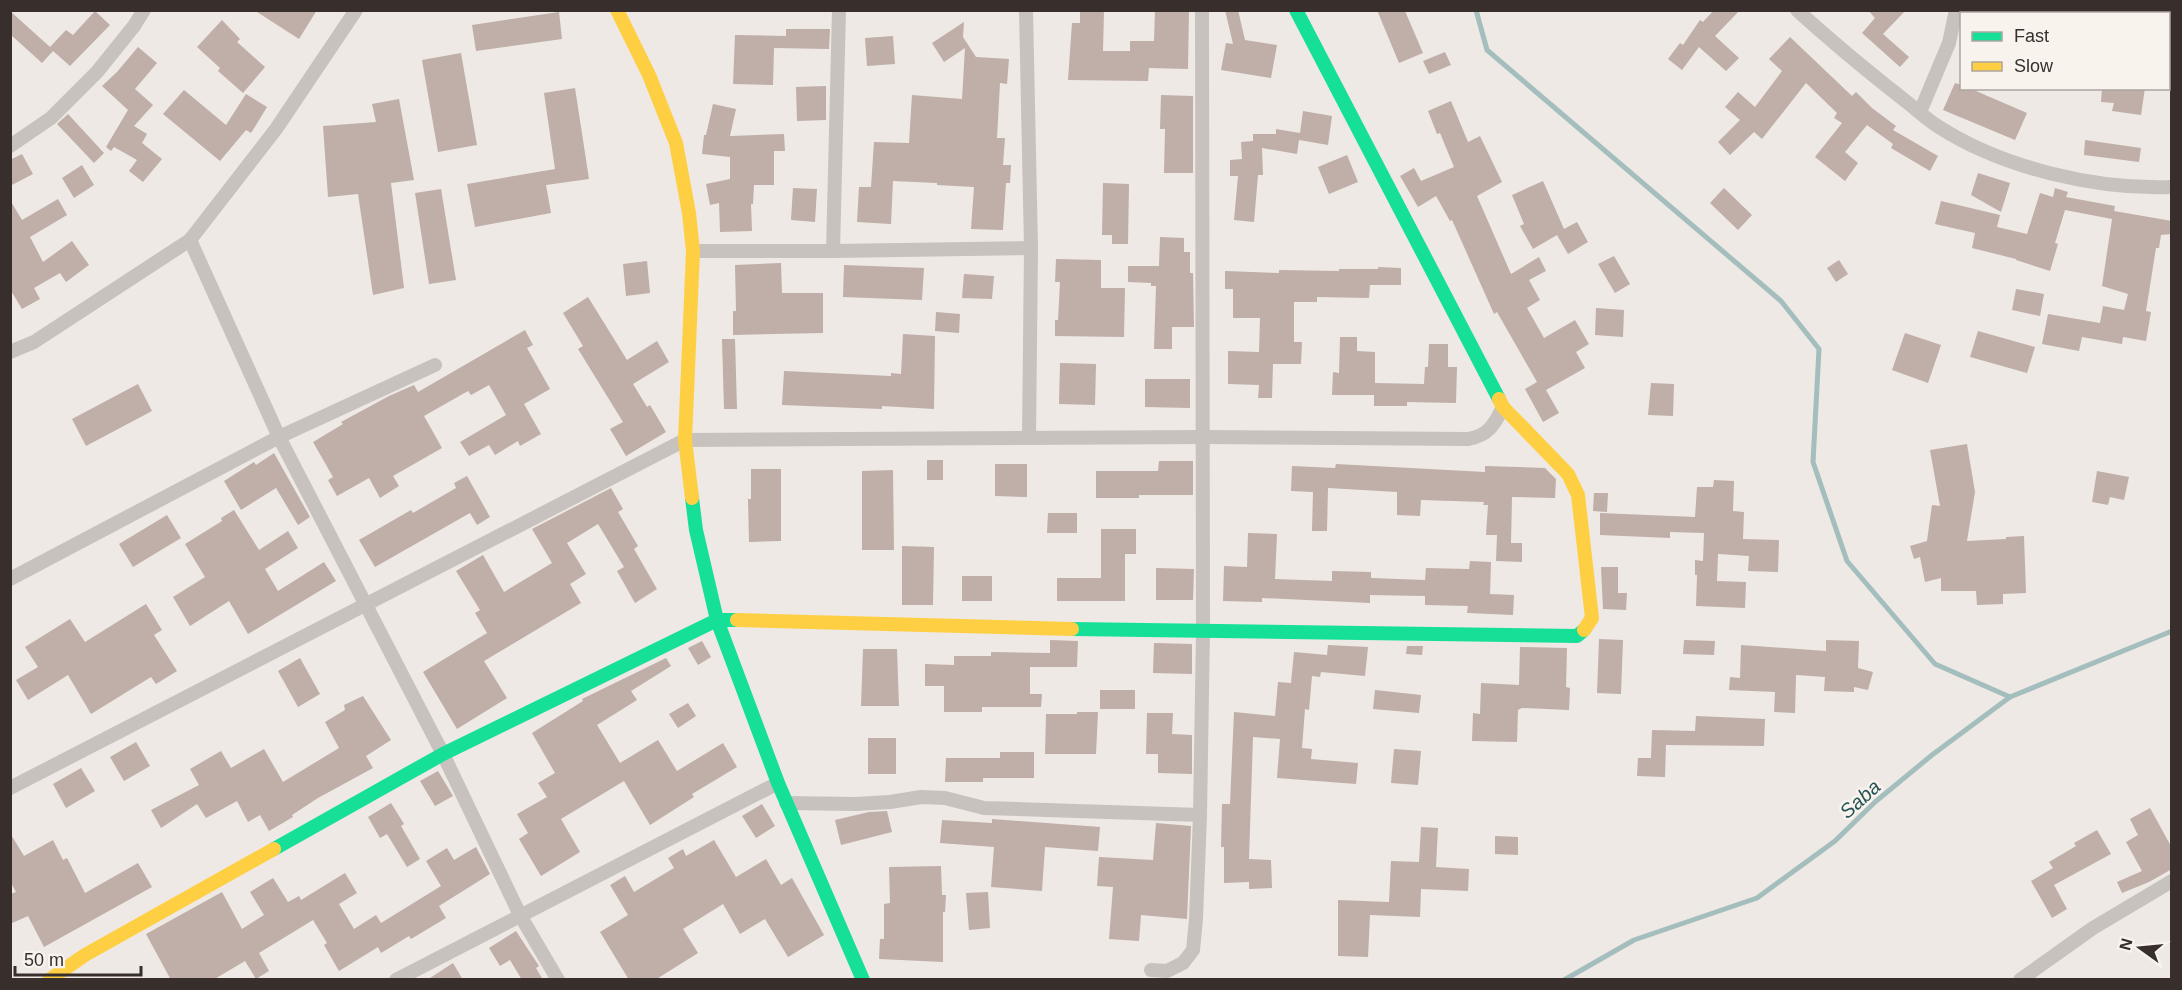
<svg xmlns="http://www.w3.org/2000/svg" width="2182" height="990" font-family="Arial,sans-serif">
<style>
.lines{fill:none;stroke-linecap:round;stroke-linejoin:round}
.stream{stroke:#a3bebd;stroke-width:5}
.building{fill:#c0aea8}
.street{stroke:#c7c2be;stroke-width:14}
.fast{stroke:#16e098;stroke-width:14}
.slow{stroke:#ffcf43;stroke-width:14}
.labels{text-anchor:middle;dominant-baseline:central;stroke-width:5;stroke-linejoin:round;paint-order:stroke}
.water-label{font-size:20px;font-style:italic;fill:#255456;stroke:#f9f3ee}
</style>
<rect width="100%" height="100%" fill="#eee9e4"/>
<g class="lines">
<!-- stream -->
<g class="stream">
<polyline points="1476,10 1487,50 1781,301 1819,349 1813,462 1847,561 1935,664 2010,697"/>
<polyline points="1564,980 1634,940 1757,898 1835,841 1875,802 1932,755 2010,697 2172,631"/>
</g>
</g>
<!-- building -->
<g class="building">
<polygon points="254,10 317,10 299,39"/>
<polygon points="1080,10 1104,10 1103,51 1130,51 1130,41 1154,41 1155,10 1189,10 1188,69 1149,68 1148,81 1068,80 1072,23 1080,23"/>
<polygon points="1225,10 1238,10 1245,40 1277,45 1271,78 1221,70 1226,43 1233,44"/>
<polygon points="1377,10 1405,11 1423,53 1399,63"/>
<polygon points="1714,10 1740,10 1715,36 1739,58 1726,71 1699,47 1682,70 1668,59 1680,43 1683,45 1700,20 1703,22"/>
<polygon points="1868,10 1906,10 1883,34 1909,57 1900,67 1862,33 1875,18"/>
<polygon points="10,11 50,47 66,30 73,35 95,11 110,25 70,66 53,51 42,63 10,34"/>
<polygon points="559,12 562,39 476,51 472,25"/>
<polygon points="222,20 240,39 237,42 265,67 243,93 218,71 220,68 197,47"/>
<polygon points="964,22 963,37 976,57 1009,59 1007,84 1000,83 997,138 1005,138 1003,165 1011,165 1010,183 1006,183 1003,230 971,229 974,187 937,185 937,183 893,181 891,224 857,222 859,187 871,187 874,142 909,143 912,95 962,99 965,48 944,62 932,43"/>
<polygon points="786,29 830,29 829,49 774,48 773,85 733,84 735,35 786,36"/>
<polygon points="893,36 895,64 867,66 865,38"/>
<polygon points="1790,37 1852,96 1856,92 1872,108 1896,126 1893,130 1938,156 1930,171 1891,148 1893,144 1867,125 1845,152 1858,163 1845,181 1815,157 1842,123 1834,118 1837,113 1806,83 1762,139 1754,132 1730,155 1718,142 1740,120 1725,107 1738,92 1755,107 1782,71 1769,59"/>
<polygon points="138,47 157,63 135,89 153,105 134,126 147,134 142,143 162,159 143,182 129,171 137,160 114,147 111,151 106,147 128,110 102,86 117,72"/>
<polygon points="1445,52 1451,65 1429,74 1423,61"/>
<polygon points="461,53 477,145 438,152 422,60"/>
<polygon points="1955,83 1962,85 1962,88 1969,88 2027,113 2015,140 1943,110"/>
<polygon points="826,86 826,120 797,121 796,87"/>
<polygon points="575,88 589,179 546,185 551,213 475,227 467,184 555,169 544,93"/>
<polygon points="2102,88 2145,88 2141,115 2112,111 2114,103 2101,102"/>
<polygon points="184,90 226,125 246,94 267,107 251,133 246,130 220,161 163,114"/>
<polygon points="1161,95 1193,96 1193,173 1164,173 1165,129 1160,129"/>
<polygon points="399,99 414,180 391,183 404,288 373,295 358,194 328,197 323,126 376,122 372,104"/>
<polygon points="1451,101 1468,142 1480,136 1502,182 1477,196 1511,274 1539,257 1546,271 1529,280 1540,300 1527,308 1544,338 1575,320 1589,344 1576,352 1585,368 1546,390 1559,413 1543,422 1525,389 1537,382 1497,312 1494,314 1452,220 1450,221 1436,196 1418,207 1400,176 1414,168 1421,181 1454,167 1440,133 1437,134 1428,111"/>
<polygon points="713,104 736,109 730,136 784,134 785,151 774,151 774,185 754,185 753,204 751,204 752,231 720,232 719,203 710,205 706,184 730,179 730,157 702,154 704,135 706,135"/>
<polygon points="1303,111 1332,116 1328,145 1299,140 1297,154 1262,148 1263,175 1258,175 1254,222 1234,220 1238,176 1230,176 1230,160 1242,159 1241,142 1253,141 1253,134 1276,134 1276,129 1300,133"/>
<polygon points="68,114 104,153 94,163 57,124"/>
<polygon points="2085,140 2141,148 2139,162 2084,155"/>
<polygon points="22,154 33,174 10,186 10,160"/>
<polygon points="1347,155 1358,182 1329,194 1318,167"/>
<polygon points="82,165 94,185 74,198 62,178"/>
<polygon points="1978,173 2010,183 2001,212 1971,195"/>
<polygon points="1543,181 1564,229 1577,222 1588,242 1568,254 1557,235 1533,249 1520,226 1524,224 1512,195"/>
<polygon points="1103,183 1129,184 1128,244 1112,244 1112,235 1102,235"/>
<polygon points="793,188 817,189 815,222 791,220"/>
<polygon points="1724,188 1752,215 1738,230 1710,203"/>
<polygon points="2055,188 2068,192 2066,197 2115,206 2114,211 2172,221 2172,234 2161,235 2159,248 2156,248 2146,311 2151,312 2146,341 2123,337 2122,344 2082,337 2079,351 2042,344 2048,314 2100,323 2103,306 2124,310 2128,294 2102,286 2112,219 2065,210 2055,243 2058,244 2050,271 2016,260 2016,259 1972,248 1975,233 1935,224 1941,201 2000,215 1997,227 2027,234 2040,193 2053,197"/>
<polygon points="441,189 456,280 429,284 415,193"/>
<polygon points="58,199 67,215 30,237 43,262 72,241 89,265 66,282 60,273 34,288 40,299 22,309 10,289 10,200 22,220"/>
<polygon points="1160,237 1184,238 1184,252 1190,252 1190,273 1193,273 1194,327 1172,327 1172,349 1154,349 1156,286 1151,286 1151,283 1128,282 1128,266 1159,266"/>
<polygon points="1614,256 1630,284 1615,293 1598,264"/>
<polygon points="1056,259 1101,260 1101,288 1125,288 1124,337 1055,336 1055,320 1058,320 1060,282 1055,282"/>
<polygon points="1839,260 1848,274 1836,282 1827,268"/>
<polygon points="647,261 650,293 626,296 623,264"/>
<polygon points="781,263 782,293 823,293 823,333 733,335 733,311 736,311 735,265"/>
<polygon points="844,265 924,268 922,300 843,297"/>
<polygon points="1378,267 1401,268 1401,285 1370,285 1369,298 1317,297 1317,302 1294,302 1294,342 1302,342 1301,364 1273,364 1272,398 1258,398 1259,385 1228,384 1228,351 1259,352 1260,318 1233,318 1233,289 1225,289 1225,271 1279,273 1279,270 1339,271 1339,269 1378,269"/>
<polygon points="964,274 994,276 992,299 962,298"/>
<polygon points="2016,289 2044,294 2040,316 2012,310"/>
<polygon points="588,297 627,360 657,341 669,362 633,384 647,407 650,405 666,432 626,456 610,429 623,422 578,349 583,346 563,313"/>
<polygon points="1596,308 1624,310 1623,337 1595,335"/>
<polygon points="936,312 960,314 959,333 935,331"/>
<polygon points="525,330 533,345 527,348 550,389 524,404 541,434 520,446 518,441 495,455 489,445 469,456 460,442 506,415 489,385 471,395 468,391 424,416 442,448 393,476 399,486 380,498 369,478 337,496 328,480 333,477 313,442 343,424 341,422 389,396 414,385 418,392"/>
<polygon points="1978,331 2035,347 2027,373 1970,357"/>
<polygon points="1905,333 1941,345 1928,383 1892,370"/>
<polygon points="903,334 935,336 934,409 882,406 882,409 782,405 784,371 891,376 891,373 901,374"/>
<polygon points="1340,337 1357,337 1357,351 1375,352 1375,383 1424,384 1425,367 1428,367 1429,344 1448,344 1448,367 1457,367 1456,403 1407,402 1407,406 1374,406 1374,395 1332,395 1333,372 1339,373"/>
<polygon points="722,339 735,339 737,409 724,409"/>
<polygon points="1060,363 1096,364 1095,405 1059,404"/>
<polygon points="1145,379 1190,379 1190,408 1145,407"/>
<polygon points="1651,383 1674,384 1673,416 1648,415"/>
<polygon points="138,384 152,411 86,446 72,419"/>
<polygon points="1967,444 1975,492 1967,541 2006,539 2006,537 2024,536 2026,593 2003,594 2003,604 1977,605 1976,591 1941,591 1941,578 1925,582 1920,557 1914,559 1910,546 1927,541 1932,505 1940,506 1930,450"/>
<polygon points="274,453 310,517 298,525 276,488 241,510 224,481 254,462 256,465"/>
<rect x="927" y="460" width="16" height="20"/>
<polygon points="1159,461 1193,461 1193,495 1139,495 1139,498 1096,498 1096,471 1158,471"/>
<polygon points="995,464 1027,464 1027,497 995,496"/>
<polygon points="1336,464 1485,472 1485,466 1545,468 1556,479 1555,498 1512,497 1511,543 1522,543 1522,562 1496,561 1497,535 1486,535 1488,505 1483,505 1484,502 1421,500 1420,516 1397,515 1397,492 1328,488 1327,531 1312,531 1313,492 1291,491 1292,466 1335,468"/>
<polygon points="751,469 781,469 781,541 749,542 748,499 751,499"/>
<polygon points="893,470 894,550 862,550 862,471"/>
<polygon points="2097,471 2129,477 2124,500 2110,497 2108,505 2092,502"/>
<polygon points="467,476 490,517 477,525 470,513 375,567 359,540 411,510 413,513 456,488 454,483"/>
<polygon points="1714,480 1734,481 1733,511 1744,512 1743,539 1779,540 1778,572 1748,571 1749,556 1718,554 1717,581 1746,582 1745,608 1696,606 1697,575 1695,575 1695,560 1703,561 1704,533 1670,532 1670,538 1600,535 1600,513 1695,517 1697,487 1713,487"/>
<polygon points="611,488 623,509 618,512 638,546 634,549 657,589 635,603 617,571 624,567 598,524 567,543 586,574 570,584 581,603 484,661 507,698 457,729 423,672 487,633 475,613 480,610 456,571 483,555 504,592 552,563 532,529"/>
<polygon points="1594,493 1608,493 1607,512 1593,511"/>
<polygon points="234,510 259,550 288,531 298,548 265,569 278,591 324,562 336,581 248,634 229,601 190,626 173,597 205,577 185,544 222,521 221,518"/>
<polygon points="1048,513 1077,513 1077,533 1047,533"/>
<polygon points="167,515 181,538 133,567 119,544"/>
<polygon points="1101,529 1136,529 1136,554 1125,554 1125,601 1057,601 1057,578 1101,578"/>
<polygon points="1248,533 1277,534 1275,579 1332,581 1332,571 1371,572 1371,578 1425,580 1426,568 1469,569 1470,561 1491,562 1490,594 1514,595 1513,615 1467,613 1468,606 1425,605 1425,596 1370,595 1370,603 1262,598 1262,602 1223,601 1224,566 1247,567"/>
<polygon points="902,546 934,547 933,605 902,605"/>
<polygon points="1601,567 1618,567 1618,593 1627,593 1626,610 1603,609"/>
<polygon points="1156,568 1194,569 1193,600 1156,600"/>
<rect x="962" y="576" width="30" height="25"/>
<polygon points="146,604 162,630 154,635 177,671 156,684 151,677 91,714 68,675 28,700 16,680 38,667 25,647 70,619 85,642"/>
<polygon points="1599,639 1623,640 1621,694 1597,693"/>
<polygon points="1050,640 1078,641 1077,667 1030,667 1030,694 1042,694 1041,707 982,707 982,712 944,712 944,686 925,686 925,664 954,665 954,656 991,656 991,652 1050,653"/>
<polygon points="1684,640 1715,641 1714,655 1683,654"/>
<polygon points="1826,640 1859,641 1858,668 1873,672 1868,690 1854,687 1854,692 1824,691 1825,677 1796,675 1795,713 1774,712 1775,692 1729,690 1730,677 1740,678 1741,645 1826,651"/>
<polygon points="702,641 711,657 698,665 688,648"/>
<polygon points="1154,643 1192,644 1192,674 1153,673"/>
<polygon points="1328,645 1368,647 1365,676 1321,672 1320,677 1312,676 1309,710 1305,709 1302,748 1312,749 1311,759 1358,763 1356,784 1277,778 1280,739 1253,737 1249,859 1271,860 1272,888 1249,889 1249,882 1224,883 1224,847 1221,847 1222,804 1230,804 1234,712 1275,716 1278,682 1291,683 1294,652 1327,655"/>
<polygon points="1407,646 1423,646 1422,655 1406,654"/>
<polygon points="1520,647 1567,648 1566,687 1570,688 1569,710 1522,708 1518,710 1517,742 1472,741 1473,713 1480,714 1481,683 1519,685"/>
<polygon points="863,649 897,649 899,706 861,706"/>
<polygon points="300,658 320,694 298,707 278,671"/>
<polygon points="666,658 671,666 631,691 637,700 597,725 620,763 658,740 677,771 723,743 737,767 692,794 694,797 650,825 624,781 561,819 580,852 541,876 519,839 528,833 517,814 547,797 538,783 555,773 532,733 583,701 582,699"/>
<rect x="1100" y="690" width="35" height="19"/>
<polygon points="1375,690 1421,695 1419,713 1373,709"/>
<polygon points="363,696 391,740 366,756 373,768 318,798 292,815 293,817 269,831 260,815 248,822 237,801 206,818 197,804 161,828 151,810 199,785 190,769 221,751 231,768 264,749 283,782 339,748 325,722 345,710 344,705"/>
<polygon points="688,703 696,716 678,728 669,714"/>
<polygon points="1077,712 1098,712 1096,754 1045,754 1046,714 1077,714"/>
<polygon points="1147,713 1173,713 1172,734 1192,735 1192,774 1158,773 1158,754 1146,754"/>
<polygon points="1696,716 1765,719 1764,746 1666,745 1665,777 1637,776 1638,758 1651,758 1652,730 1695,731"/>
<rect x="868" y="738" width="28" height="36"/>
<polygon points="136,742 150,766 124,781 110,757"/>
<polygon points="1394,749 1421,751 1418,785 1391,783"/>
<polygon points="1000,752 1034,752 1034,778 983,778 983,782 945,782 946,758 1000,758"/>
<polygon points="81,768 95,791 66,808 53,784"/>
<polygon points="438,771 453,796 435,806 420,781"/>
<polygon points="391,803 404,824 401,826 420,859 407,867 387,834 380,838 368,817"/>
<polygon points="762,804 775,826 756,838 742,816"/>
<polygon points="2150,808 2172,848 2172,869 2149,882 2122,893 2117,882 2142,871 2126,842 2138,835 2130,819"/>
<polygon points="887,811 892,832 841,845 835,820 869,812"/>
<polygon points="992,819 1100,827 1098,851 1045,847 1042,891 991,887 994,847 940,843 942,820 992,823"/>
<polygon points="1156,823 1191,826 1187,919 1141,915 1139,941 1109,939 1113,887 1097,886 1099,857 1153,860"/>
<polygon points="1421,827 1438,828 1436,867 1469,869 1468,891 1421,889 1420,917 1370,915 1368,957 1338,956 1338,900 1389,902 1391,861 1419,862"/>
<polygon points="2097,830 2111,854 2054,885 2067,909 2052,918 2031,881 2053,868 2049,862 2076,846 2074,843"/>
<polygon points="10,833 24,856 53,840 63,860 67,858 85,893 138,863 152,887 44,947 28,916 10,924 10,894 16,892 10,881"/>
<polygon points="1495,836 1518,837 1518,855 1495,854"/>
<polygon points="714,840 736,877 766,859 781,885 792,878 824,935 788,957 765,919 740,934 723,904 683,929 698,953 655,980 629,980 600,932 628,915 610,885 625,876 634,892 674,868 668,858 683,849 686,856"/>
<polygon points="476,847 490,874 439,906 446,918 411,939 409,936 381,953 378,947 339,971 324,945 327,943 313,920 259,953 269,971 256,979 245,961 213,980 171,980 146,934 222,892 242,929 264,915 250,892 273,878 288,902 299,896 301,900 345,873 357,893 339,904 354,929 376,915 381,923 441,886 426,861 447,848 454,860"/>
<polygon points="941,866 942,895 946,895 945,912 943,912 943,962 879,959 880,939 884,939 884,904 890,903 889,867"/>
<polygon points="988,892 990,928 969,930 966,893"/>
<polygon points="516,931 539,966 536,968 543,980 522,980 510,960 500,966 489,948"/>
<polygon points="453,963 463,980 427,980"/>
</g>
<g class="lines">
<!-- street -->
<g class="street">
<polyline points="1026,10 1031,248 1029,438"/>
<path d="M1797,10C1831,41 1866,70 1903,99C1915,108 1926,119 1939,127C2003,168 2096,190 2172,187"/>
<polyline points="2010,14 2025,10"/>
<polyline points="1920,112 1949,43 1956,10"/>
<polyline points="10,146 51,118 97,72 134,26 144,10"/>
<polyline points="190,240 279,437 443,754 520,915 558,980"/>
<polyline points="693,251 833,251 1031,248"/>
<polyline points="833,251 839,10"/>
<polyline points="10,352 34,342 190,240 276,129 356,10"/>
<polyline points="10,579 279,437 435,365"/>
<path d="M10,788L685,440L1204,437L1468,439C1488,436 1495,424 1503,407"/>
<polyline points="786,803 856,804 890,802 921,797 945,798 984,808 1200,815"/>
<polyline points="1151,970 1167,971 1183,963 1193,950 1196,919 1200,815 1203,632 1202,10"/>
<polyline points="396,980 778,783"/>
<polyline points="2020,980 2093,928 2172,881"/>
</g>
<!-- fast -->
<g class="fast">
<polyline points="1296,10 1499,399"/>
<polyline points="692,498 696,530 717,620 778,783 863,980"/>
<polyline points="1072,629 1577,636 1584,630"/>
<polyline points="274,849 443,754 717,620 737,620"/>
</g>
<!-- slow -->
<g class="slow">
<polyline points="617,10 649,75 676,143 689,213 693,251 685,440 692,498"/>
<polyline points="1499,399 1503,407 1568,474 1578,495 1592,618 1584,630"/>
<polyline points="737,620 1072,629"/>
<polyline points="49,980 85,955 274,849"/>
</g>
</g>
<g class="labels">
<!-- water labels -->
<g class="water-label">
<text transform="translate(1860 799) rotate(-42)">Saba</text>
</g>
</g>
<!-- border -->
<rect width="2182" height="990" fill="none" stroke="#382f2c" stroke-width="24"/>
<!-- legend -->
<rect x="1960" y="12" width="210" height="78" fill="#f9f3ee" stroke="#aca5a0" stroke-width="1.5"/>
<rect x="1972" y="32" width="30" height="9" fill="#16e098" stroke="#aca5a0" stroke-width="1.5"/>
<text x="2014" y="42" font-size="18" fill="#382f2c">Fast</text>
<rect x="1972" y="62" width="30" height="9" fill="#ffcf43" stroke="#aca5a0" stroke-width="1.5"/>
<text x="2014" y="72" font-size="18" fill="#382f2c">Slow</text>
<!-- north arrow -->
<g transform="translate(2140 948) rotate(285)" stroke="#f9f3ee" stroke-width="4.5" paint-order="stroke">
<path d="M0-4.5L10 22L0 15L-10 22Z" fill="#382f2c"/>
<text y="-9" font-size="16" font-weight="bold" text-anchor="middle" fill="#382f2c">N</text>
</g>
<!-- scale -->
<path d="M15 966v9h126v-9" fill="none" stroke="#382f2c" stroke-width="3"/>
<text x="24" y="966" font-size="18" fill="#382f2c" stroke="#f9f3ee" stroke-width="4.5" paint-order="stroke">50 m</text>
</svg>
